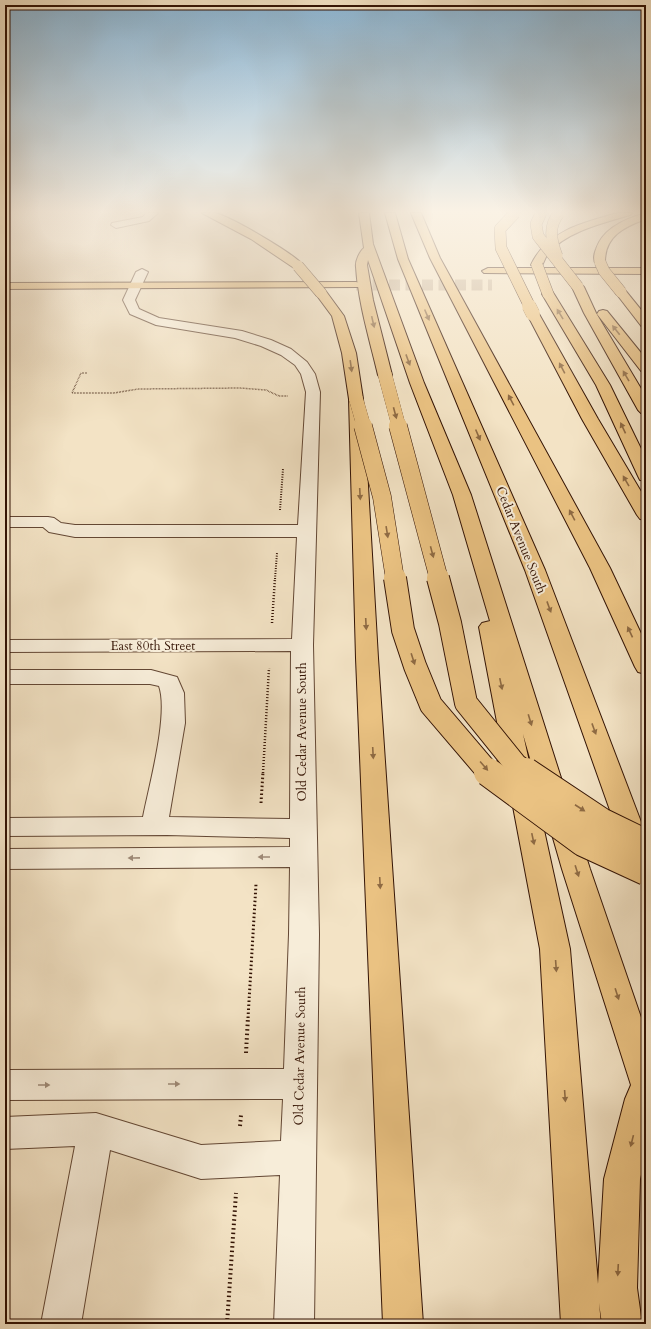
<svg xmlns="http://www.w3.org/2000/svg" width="651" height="1329" font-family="Cardo,serif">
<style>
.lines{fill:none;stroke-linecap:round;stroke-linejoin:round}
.major-tunnel{stroke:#cdb99e;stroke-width:11;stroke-dasharray:11 5.5;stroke-linecap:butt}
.minor-casing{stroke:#634734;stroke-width:2}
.major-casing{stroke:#331304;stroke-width:2}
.highway-casing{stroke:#331304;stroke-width:2}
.path-far4{stroke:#331304;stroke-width:1.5;stroke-dasharray:0.5 1;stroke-linecap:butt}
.path-far3{stroke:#331304;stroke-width:2;stroke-dasharray:1 1.5;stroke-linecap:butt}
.path-far2{stroke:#331304;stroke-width:2.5;stroke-dasharray:1 2;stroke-linecap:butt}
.path-far1{stroke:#331304;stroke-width:3;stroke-dasharray:1.5 2.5;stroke-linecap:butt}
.path{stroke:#331304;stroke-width:4;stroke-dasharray:1.5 3;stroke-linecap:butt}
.minor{fill:#f7edd9;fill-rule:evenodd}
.major{fill:#eac282;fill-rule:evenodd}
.highway{fill:#eac282;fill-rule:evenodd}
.highway-bridge-far4-casing{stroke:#331304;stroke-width:12;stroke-linecap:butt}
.highway-bridge-far3-casing{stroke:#331304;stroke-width:14;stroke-linecap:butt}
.highway-bridge-far2-casing{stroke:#331304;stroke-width:19;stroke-linecap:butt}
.highway-bridge-far1-casing{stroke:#331304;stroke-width:24;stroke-linecap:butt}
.highway-bridge-casing{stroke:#331304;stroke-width:30;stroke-linecap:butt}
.highway-bridge-far4{stroke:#eac282;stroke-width:11}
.highway-bridge-far3{stroke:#eac282;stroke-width:14}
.highway-bridge-far2{stroke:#eac282;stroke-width:18}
.highway-bridge-far1{stroke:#eac282;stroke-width:22}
.highway-bridge{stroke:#eac282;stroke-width:28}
.oneway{fill:#8e6a43}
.oneway2{fill:#9f8b79}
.labels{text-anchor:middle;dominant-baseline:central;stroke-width:4;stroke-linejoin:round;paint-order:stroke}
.street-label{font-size:13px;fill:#331304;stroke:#f7edd9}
</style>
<rect width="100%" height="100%" fill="#f3e3c5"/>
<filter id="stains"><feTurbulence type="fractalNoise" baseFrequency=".005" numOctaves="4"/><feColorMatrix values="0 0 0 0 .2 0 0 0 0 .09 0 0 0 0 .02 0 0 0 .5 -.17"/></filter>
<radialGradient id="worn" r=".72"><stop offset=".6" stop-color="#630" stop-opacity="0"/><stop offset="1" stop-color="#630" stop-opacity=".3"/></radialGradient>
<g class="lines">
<!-- major-tunnel -->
<polyline class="major-tunnel" points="356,285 492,285"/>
<!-- minor casing -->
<g class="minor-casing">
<g id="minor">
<polygon points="146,213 158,213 149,221 116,228 111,225 112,223 143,217"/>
<path d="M142,269L148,272L135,300L139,309L159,318L242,331L271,340L291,349L307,362L315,374L320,392L313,645L319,934L314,1324H274L280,1175L201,1179L110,1150L81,1324H41L75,1146L5,1149V1117L96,1113L201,1145L281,1141L283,1099L5,1100V1070L284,1069L289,934L290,867L5,869V849L290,847V838L167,835L5,836V818L143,817C149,786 169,714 159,686L150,684H5V670H151L177,677L184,693L185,723L169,817L290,819L291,651L5,652V640L292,639L297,537H75L49,532L43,527H5V517H48L54,518L61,523L75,525H298L306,392L301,374L295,365L281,355L261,346L235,338L156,325L130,314L123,300L136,272Z"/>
</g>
</g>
<!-- major casing -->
<g class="major-casing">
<g id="major">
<polygon points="488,268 646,268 646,274 484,273 482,271"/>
<polygon points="356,282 360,283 362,285 360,287 5,289 5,283"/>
</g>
</g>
<!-- highway casing -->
<g class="highway-casing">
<g id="highway">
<path d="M202,213C206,213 211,212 215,213C230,216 295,254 304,266L302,268H294L251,239Z"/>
<path d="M359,213H369L373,244L424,383L471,495L590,869L646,1032V1154L640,1179L637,1288L642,1324H602L599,1303L601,1324H561L540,949L479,627L482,623L490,621L453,495L410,383L368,260L367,265L373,300L392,375L390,378L385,379L380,378L378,375C370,341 358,302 356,267C355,261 360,251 364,248ZM523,734L562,869L631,1085L625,1099L604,1179L598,1284L570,949Z"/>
<polygon points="385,213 395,213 408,259 545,570 646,835 646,854 637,857 627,854 623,847 525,570 398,259"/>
<polygon points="411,213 421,213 440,258 610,568 646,644 646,674 638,672 635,667 590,568 430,258"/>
<path d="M618,213H632L630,215C603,223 568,231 548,253C545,258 544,263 541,267L537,268L531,265C546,231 585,222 618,213Z"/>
<path d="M646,213V219C624,227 605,236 605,262L600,265L596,264C593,260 594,254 596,249C603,228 627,218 646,213Z"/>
<polygon points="578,284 582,285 584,287 596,313 646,397 646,415 641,413 638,410 584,313 572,287 574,285"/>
<polygon points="621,288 625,290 646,316 646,328 642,327 615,292 617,290"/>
<polygon points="321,289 325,290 344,316 356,353 363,399 378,658 423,1324 383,1324 356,658 349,399 342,353 332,316 315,293 317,290"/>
<polygon points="548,290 552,291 554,294 610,385 646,459 646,481 640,480 638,476 596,385 542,294 544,291"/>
<polygon points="533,310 537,311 539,314 598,419 646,500 646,520 640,519 637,515 582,419 527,314 529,311"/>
<polygon points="603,310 607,311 646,359 646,372 641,371 597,314 599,311"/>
</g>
</g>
<!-- path-far4 -->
<polyline class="path-far4" points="87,373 81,373 72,393 114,393 138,389 240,388 266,390 279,396 288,396"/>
<!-- path-far3 -->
<g class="path-far3">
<polyline points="280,510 283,469"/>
<polyline points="275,579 277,553"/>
</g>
<!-- path-far2 -->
<g class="path-far2">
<polyline points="272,623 275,578"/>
<polyline points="263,773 269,668"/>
</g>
<!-- path-far1 -->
<g class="path-far1">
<polyline points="261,803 263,772"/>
<polyline points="248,1018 256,884"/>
</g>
<!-- path -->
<g class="path">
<polyline points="246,1053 248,1017"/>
<polyline points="240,1126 241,1115"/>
<polyline points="227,1324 236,1193"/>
</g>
<!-- minor -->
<use href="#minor" class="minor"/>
<!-- major -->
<use href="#major" class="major"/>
<!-- highway -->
<use href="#highway" class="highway"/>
<!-- highway-bridge-far4 casing -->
<g class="highway-bridge-far4-casing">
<g id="highway-bridge-far4">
<polyline points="515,213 500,229 501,248 530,307"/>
<polyline points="541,213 536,224 538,236 578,287"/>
<path d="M557,256C551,240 548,227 559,213"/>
<polyline points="600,262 604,271 621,292"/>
<polyline points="537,265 548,294"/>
<polyline points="298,266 321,293"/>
</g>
</g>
<!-- highway-bridge-far3 casing -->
<g class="highway-bridge-far3-casing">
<g id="highway-bridge-far3">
<polyline points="529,306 533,314"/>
<polyline points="385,375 399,427"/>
<polyline points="356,399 364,427"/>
</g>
</g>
<!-- highway-bridge-far2 casing -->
<g class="highway-bridge-far2-casing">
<g id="highway-bridge-far2">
<polyline points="363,426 382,497 395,579"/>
<polyline points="398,426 439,579"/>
</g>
</g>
<!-- highway-bridge-far1 casing -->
<g class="highway-bridge-far1-casing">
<g id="highway-bridge-far1">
<polyline points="395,578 403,630 415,666 431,705 489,773"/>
<polyline points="438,578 450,623 466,703 516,765 527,773"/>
</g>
</g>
<!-- highway-bridge casing -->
<g class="highway-bridge-casing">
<g id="highway-bridge">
<polyline points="488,772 583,842 646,871"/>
<polyline points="526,772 601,822 646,844"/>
</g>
</g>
<!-- highway-bridge-far4 -->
<use href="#highway-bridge-far4" class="highway-bridge-far4"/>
<!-- highway-bridge-far3 -->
<use href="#highway-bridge-far3" class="highway-bridge-far3"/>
<!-- highway-bridge-far2 -->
<use href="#highway-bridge-far2" class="highway-bridge-far2"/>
<!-- highway-bridge-far1 -->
<use href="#highway-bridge-far1" class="highway-bridge-far1"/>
<!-- highway-bridge -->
<use href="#highway-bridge" class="highway-bridge"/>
</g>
<!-- one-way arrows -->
<defs><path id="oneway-solid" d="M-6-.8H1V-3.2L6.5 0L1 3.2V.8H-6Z"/></defs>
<g class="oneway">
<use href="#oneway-solid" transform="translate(560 314) rotate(-121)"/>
<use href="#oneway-solid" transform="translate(427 315) rotate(67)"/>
<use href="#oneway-solid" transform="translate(373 322) rotate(77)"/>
<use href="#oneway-solid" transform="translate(616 330) rotate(-128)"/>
<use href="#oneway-solid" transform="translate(408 360) rotate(70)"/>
<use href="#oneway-solid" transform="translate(351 366) rotate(82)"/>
<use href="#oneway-solid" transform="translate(562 368) rotate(-118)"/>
<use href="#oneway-solid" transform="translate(626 376) rotate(-120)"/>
<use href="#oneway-solid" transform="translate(511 400) rotate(-118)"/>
<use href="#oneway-solid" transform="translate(395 413) rotate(75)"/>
<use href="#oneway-solid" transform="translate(623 428) rotate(-115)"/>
<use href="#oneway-solid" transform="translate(478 435) rotate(67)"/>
<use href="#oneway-solid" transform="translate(626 481) rotate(-120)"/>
<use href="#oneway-solid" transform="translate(360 494) rotate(87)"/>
<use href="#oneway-solid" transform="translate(572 515) rotate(-118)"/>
<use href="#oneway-solid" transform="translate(387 532) rotate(81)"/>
<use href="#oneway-solid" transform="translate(432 552) rotate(75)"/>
<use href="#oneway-solid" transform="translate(549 607) rotate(70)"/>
<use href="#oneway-solid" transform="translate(366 624) rotate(87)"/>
<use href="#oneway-solid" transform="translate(630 632) rotate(-115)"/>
<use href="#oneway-solid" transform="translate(413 659) rotate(72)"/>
<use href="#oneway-solid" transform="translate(501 684) rotate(78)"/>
<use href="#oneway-solid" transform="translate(530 720) rotate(73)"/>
<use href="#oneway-solid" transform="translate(594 729) rotate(70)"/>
<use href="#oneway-solid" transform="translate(373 753) rotate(87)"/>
<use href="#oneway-solid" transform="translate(484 766) rotate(49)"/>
<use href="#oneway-solid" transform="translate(580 808) rotate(33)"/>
<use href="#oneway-solid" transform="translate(533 839) rotate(78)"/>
<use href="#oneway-solid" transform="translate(577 871) rotate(72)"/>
<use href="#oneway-solid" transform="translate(380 883) rotate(87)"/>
<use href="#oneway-solid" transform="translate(556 966) rotate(86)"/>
<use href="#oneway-solid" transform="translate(617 994) rotate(72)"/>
<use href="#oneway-solid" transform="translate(565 1096) rotate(86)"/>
<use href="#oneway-solid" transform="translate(632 1141) rotate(104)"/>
<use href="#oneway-solid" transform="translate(618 1270) rotate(93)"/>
</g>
<g class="oneway2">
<use href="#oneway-solid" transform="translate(264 857) rotate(180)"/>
<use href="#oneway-solid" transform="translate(134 858) rotate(179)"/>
<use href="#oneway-solid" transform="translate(174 1084)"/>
<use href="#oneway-solid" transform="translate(44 1085)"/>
</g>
<!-- sky -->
<linearGradient id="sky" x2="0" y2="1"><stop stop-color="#8bb7d7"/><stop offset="0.53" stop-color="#faf2e5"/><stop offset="1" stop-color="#faf2e5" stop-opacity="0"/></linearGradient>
<rect width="651" height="399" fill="url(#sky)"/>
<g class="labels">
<!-- street labels -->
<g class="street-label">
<text transform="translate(521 540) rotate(68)">Cedar Avenue South</text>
<text x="153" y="646">East 80th Street</text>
<text transform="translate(302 732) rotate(-90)">Old Cedar Avenue South</text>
<text transform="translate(300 1056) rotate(-89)">Old Cedar Avenue South</text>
</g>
</g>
<!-- margin -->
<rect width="651" height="1329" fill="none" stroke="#f3e3c5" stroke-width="20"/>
<rect x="6" y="6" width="639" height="1317" fill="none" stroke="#331304" stroke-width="2"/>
<rect x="10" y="10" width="631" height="1309" fill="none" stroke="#331304"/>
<rect width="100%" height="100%" filter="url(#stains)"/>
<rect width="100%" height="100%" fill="url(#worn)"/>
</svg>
